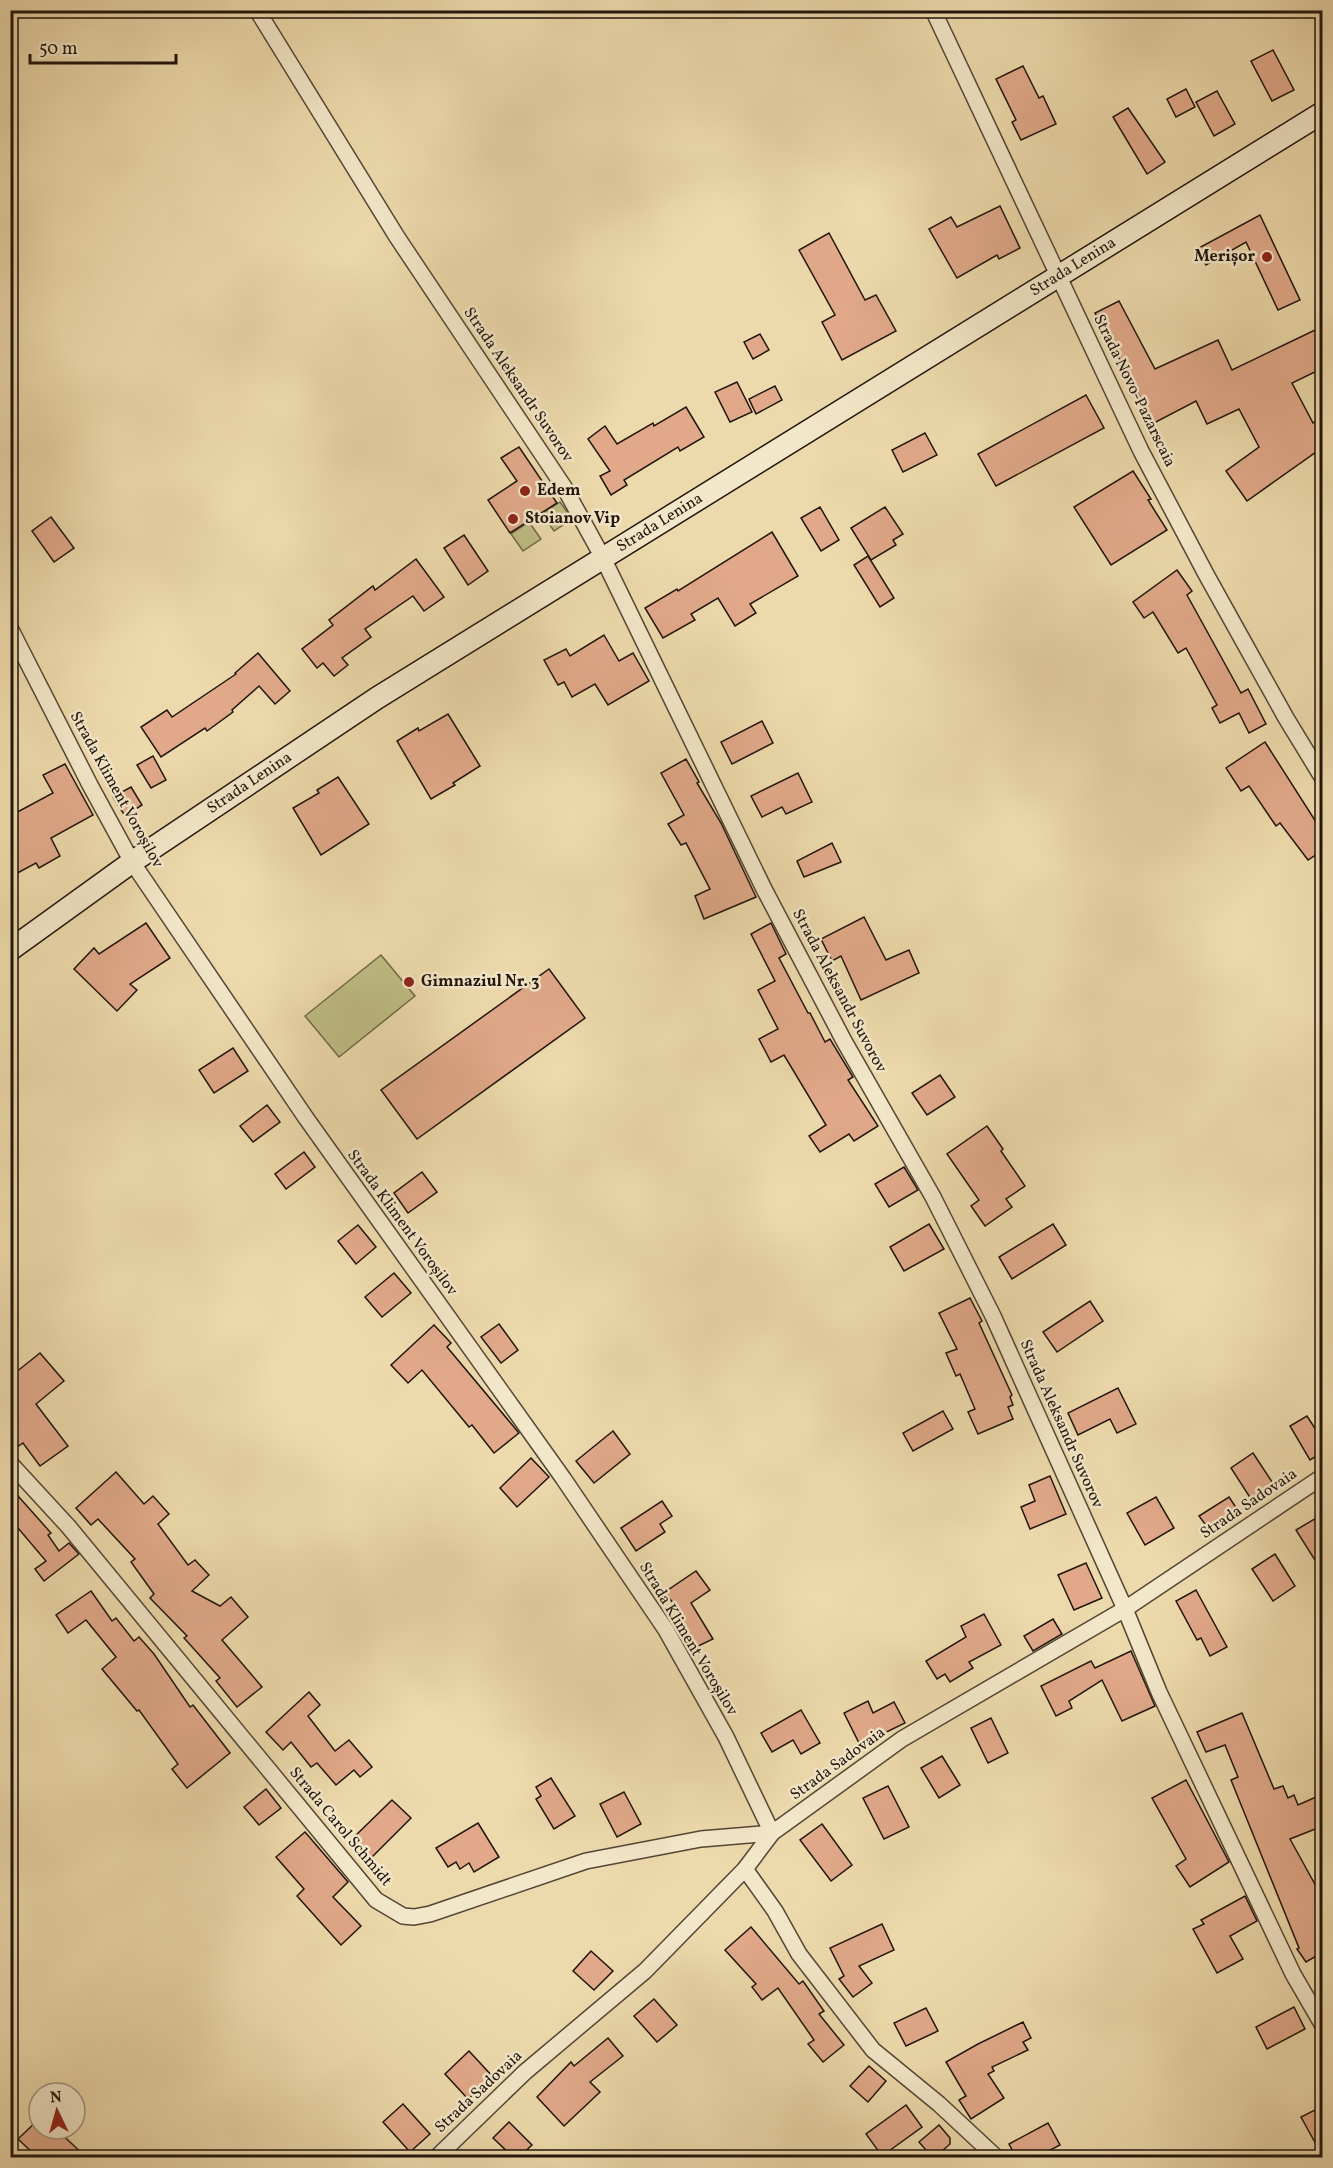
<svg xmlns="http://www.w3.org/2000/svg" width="1333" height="2168" font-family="Vollkorn,serif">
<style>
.green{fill:#bfbd84;stroke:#706948;stroke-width:1.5}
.building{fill:#e1a98a;stroke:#21150c;stroke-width:1.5}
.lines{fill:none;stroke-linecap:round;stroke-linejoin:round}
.street-casing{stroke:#544634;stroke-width:18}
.secondary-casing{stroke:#21150c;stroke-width:24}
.street{stroke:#f3e7c9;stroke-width:15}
.secondary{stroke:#f3e7c9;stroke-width:21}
.poi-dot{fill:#8f2418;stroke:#f3e7c9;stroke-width:2}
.labels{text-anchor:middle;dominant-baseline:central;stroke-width:5;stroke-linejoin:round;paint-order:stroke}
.poi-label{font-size:16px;font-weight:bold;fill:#21150c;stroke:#f3e7c9;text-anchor:start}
.street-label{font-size:16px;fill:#21150c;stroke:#f3e7c9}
</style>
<rect width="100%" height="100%" fill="#eddaac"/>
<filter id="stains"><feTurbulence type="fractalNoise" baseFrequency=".00333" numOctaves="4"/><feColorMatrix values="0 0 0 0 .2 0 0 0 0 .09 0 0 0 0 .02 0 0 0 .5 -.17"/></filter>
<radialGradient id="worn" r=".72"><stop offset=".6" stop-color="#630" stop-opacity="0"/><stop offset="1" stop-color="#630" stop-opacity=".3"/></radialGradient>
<!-- green -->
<g class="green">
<polygon points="560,502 572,519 554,531 542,514"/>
<polygon points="529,522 541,539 523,551 511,534"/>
<polygon points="381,955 415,996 339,1057 305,1016"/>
</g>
<!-- building -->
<g class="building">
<polygon points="1273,50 1294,90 1272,101 1251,61"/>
<polygon points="1023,66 1039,98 1043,96 1056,124 1021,140 1012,122 1016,120 996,79"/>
<polygon points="1186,89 1195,107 1176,117 1167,99"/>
<polygon points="1217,91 1235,124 1214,136 1196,102"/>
<polygon points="1128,108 1165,162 1147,174 1113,117"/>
<polygon points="1000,206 1020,248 999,259 997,255 957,278 929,229 951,217 957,227"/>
<polygon points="1260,215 1300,300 1278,310 1246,242 1206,265 1197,249"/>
<polygon points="829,233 865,300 876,295 896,331 842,360 822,322 835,315 799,250"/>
<polygon points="1119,301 1155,369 1218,340 1232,370 1315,330 1323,346 1323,368 1292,383 1313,423 1323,417 1323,447 1247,501 1226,471 1259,447 1239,409 1207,424 1196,401 1154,423 1095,313"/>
<polygon points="760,334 769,350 753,359 744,342"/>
<polygon points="737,382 752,412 730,422 715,392"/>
<polygon points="775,386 782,400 756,414 749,399"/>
<polygon points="1086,395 1104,428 996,486 978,454"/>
<polygon points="686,407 704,437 680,451 678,447 624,480 627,485 611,495 600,476 610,471 588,439 605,426 617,444 653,423 654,426"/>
<polygon points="925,433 937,455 903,472 892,450"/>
<polygon points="519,447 557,503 510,533 488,500 517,481 501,458"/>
<polygon points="1133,471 1151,499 1148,500 1167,530 1111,565 1074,507"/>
<polygon points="820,507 839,540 821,551 801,518"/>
<polygon points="885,507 903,534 893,540 896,545 871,560 851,528"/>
<polygon points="51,517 74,548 54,562 32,531"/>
<polygon points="772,532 798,576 750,604 756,613 735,626 718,598 691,614 695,620 663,638 645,608 677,589 678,591"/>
<polygon points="464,535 488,571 468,585 444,548"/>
<polygon points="868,556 894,598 880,607 854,565"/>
<polygon points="416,559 444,597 424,611 413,596 365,629 371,637 342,658 348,665 334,676 323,663 317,668 302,649 333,625 329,620 373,586 375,590"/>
<polygon points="1177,570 1192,591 1187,595 1241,693 1248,689 1266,724 1249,733 1239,713 1220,723 1212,708 1217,705 1186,648 1178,653 1153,612 1144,618 1133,602"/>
<polygon points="604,635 619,661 633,653 649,681 608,705 595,684 572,697 564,682 558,685 544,660 566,649 570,656"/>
<polygon points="258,653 290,691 275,704 259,686 232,710 233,712 207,731 205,728 161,757 141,727 167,710 172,717 236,674 235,673"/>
<polygon points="448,714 480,766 453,783 455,785 431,799 397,741 418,728 419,731"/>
<polygon points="762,721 773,743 732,764 721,742"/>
<polygon points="1265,742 1316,822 1323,818 1323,850 1308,860 1280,823 1276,826 1249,786 1241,791 1226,768"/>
<polygon points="153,756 166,780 151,788 137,765"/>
<polygon points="686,759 699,782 697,783 721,823 756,897 704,919 695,896 710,889 686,843 681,845 668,824 684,815 661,773"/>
<polygon points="65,764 93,815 51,838 60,856 39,868 36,863 10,877 10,816 53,793 43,775"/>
<polygon points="798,773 812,802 786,814 782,807 762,817 751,796"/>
<polygon points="338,777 369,824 321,855 293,808 319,793 317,790"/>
<polygon points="131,787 142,805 125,816 113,797"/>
<polygon points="832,843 841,862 804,877 797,861"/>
<polygon points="864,917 886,960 909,950 919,973 861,1000 841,956 832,961 821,939"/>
<polygon points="146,923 170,958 130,984 137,990 117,1011 74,969 94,948 99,954"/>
<polygon points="771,923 786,954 779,958 808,1013 810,1013 825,1042 830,1039 853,1077 848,1080 878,1126 854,1141 849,1134 820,1152 809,1136 826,1125 784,1055 771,1062 759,1039 778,1029 758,990 775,981 751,934"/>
<polygon points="549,969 585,1018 417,1139 381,1090"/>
<polygon points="233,1048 248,1071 214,1093 199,1070"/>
<polygon points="940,1075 955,1097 927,1115 912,1093"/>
<polygon points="267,1105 280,1122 253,1142 240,1126"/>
<polygon points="987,1126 1003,1149 1001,1151 1025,1186 1006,1199 1012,1207 985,1226 971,1206 979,1200 947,1154"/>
<polygon points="304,1152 315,1167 286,1189 275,1174"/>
<polygon points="904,1167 918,1190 889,1207 875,1184"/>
<polygon points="422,1172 437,1192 408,1213 394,1193"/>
<polygon points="929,1224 944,1249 904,1271 890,1247"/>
<polygon points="1053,1224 1066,1245 1012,1279 999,1257"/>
<polygon points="358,1225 376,1247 356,1264 338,1241"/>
<polygon points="394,1273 411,1293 382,1317 365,1297"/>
<polygon points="970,1298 982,1321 979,1323 1012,1395 1010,1397 1013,1405 1008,1407 1013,1419 978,1434 968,1412 975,1409 960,1374 956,1376 946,1353 957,1349 939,1313"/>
<polygon points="1090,1301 1103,1321 1057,1352 1043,1332"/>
<polygon points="499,1324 518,1350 501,1363 481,1337"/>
<polygon points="434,1325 451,1343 447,1347 519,1433 494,1453 472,1425 469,1427 422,1370 408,1383 391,1365"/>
<polygon points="40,1353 64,1381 36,1404 68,1446 40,1466 23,1443 17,1447 10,1440 10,1377"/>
<polygon points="1118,1388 1136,1424 1117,1433 1110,1419 1078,1435 1068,1413"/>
<polygon points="943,1411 953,1429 913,1451 903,1433"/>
<polygon points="1307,1416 1323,1441 1323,1452 1310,1460 1290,1426"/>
<polygon points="613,1431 630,1454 594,1483 576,1461"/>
<polygon points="1253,1453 1274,1485 1251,1499 1231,1468"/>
<polygon points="531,1458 549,1477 517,1507 500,1488"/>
<polygon points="116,1472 144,1504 153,1496 169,1514 158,1524 188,1565 195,1560 209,1575 192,1591 220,1606 231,1597 248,1617 222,1640 262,1687 237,1707 216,1681 220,1678 184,1638 187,1636 150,1598 154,1594 131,1562 135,1559 98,1519 91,1525 76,1508"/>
<polygon points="1050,1476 1066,1514 1030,1529 1021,1507 1035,1501 1029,1485"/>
<polygon points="10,1487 51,1533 48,1535 59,1551 69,1543 79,1554 44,1581 35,1569 46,1561 18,1528 10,1534"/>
<polygon points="1156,1497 1174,1528 1145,1545 1127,1513"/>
<polygon points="1229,1497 1237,1509 1208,1528 1199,1516"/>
<polygon points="662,1501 672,1516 660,1524 665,1532 636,1551 621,1528"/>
<polygon points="1323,1514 1323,1573 1296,1530"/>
<polygon points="1275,1554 1295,1586 1273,1601 1252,1569"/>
<polygon points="1086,1563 1102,1598 1074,1610 1058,1575"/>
<polygon points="696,1571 710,1590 691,1603 713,1639 694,1648 677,1621 683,1617 665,1592"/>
<polygon points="1196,1590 1227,1647 1210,1656 1201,1638 1197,1640 1176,1601"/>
<polygon points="91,1591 112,1621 116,1618 134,1641 139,1637 154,1654 190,1707 193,1705 230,1753 187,1788 172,1769 178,1764 139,1710 137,1711 102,1669 116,1657 86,1620 68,1633 56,1615"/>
<polygon points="984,1614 1001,1645 969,1662 973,1668 950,1682 945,1674 937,1679 926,1661 966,1637 961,1626"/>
<polygon points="1053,1619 1062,1634 1033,1651 1024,1636"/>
<polygon points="1131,1651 1155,1706 1122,1721 1102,1680 1069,1701 1072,1708 1056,1716 1041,1686 1091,1661 1095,1668"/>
<polygon points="309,1692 320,1705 308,1716 335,1751 349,1740 372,1767 360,1777 354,1770 336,1785 317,1763 311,1767 291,1742 283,1750 266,1732"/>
<polygon points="868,1701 873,1713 894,1702 905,1723 860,1745 844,1713"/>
<polygon points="801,1710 820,1743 801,1754 793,1740 772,1752 761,1733"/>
<polygon points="1242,1713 1274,1789 1283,1786 1288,1798 1294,1795 1298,1805 1323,1794 1323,1826 1290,1839 1317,1888 1323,1884 1323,1952 1306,1962 1297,1949 1299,1948 1231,1780 1238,1777 1225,1745 1206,1752 1197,1732"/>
<polygon points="991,1718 1008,1753 988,1763 971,1728"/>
<polygon points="942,1756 960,1785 939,1798 921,1768"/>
<polygon points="551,1778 575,1816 554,1829 536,1799 541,1796 536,1787"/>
<polygon points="1186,1780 1229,1862 1190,1887 1176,1866 1186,1859 1152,1798"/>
<polygon points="888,1786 909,1827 884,1839 863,1798"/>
<polygon points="266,1789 281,1808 259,1825 244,1807"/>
<polygon points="624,1792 641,1824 617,1837 600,1804"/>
<polygon points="392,1800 411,1818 371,1858 352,1839"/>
<polygon points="478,1823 499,1857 474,1872 469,1863 460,1869 456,1862 448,1867 436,1848"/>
<polygon points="822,1824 852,1865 831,1881 800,1840"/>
<polygon points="305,1832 348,1882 333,1897 361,1926 341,1945 297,1896 304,1889 276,1857"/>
<polygon points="1245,1896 1257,1921 1230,1936 1243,1959 1217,1973 1193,1929 1204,1924 1201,1920"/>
<polygon points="882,1924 894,1950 859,1966 872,1983 853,1997 839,1979 844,1976 830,1948"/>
<polygon points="751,1927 799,1984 803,1981 824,2011 819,2014 844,2045 823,2062 808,2044 814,2040 778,1988 762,2000 752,1987 756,1984 725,1950"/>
<polygon points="591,1951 613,1971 594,1990 573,1971"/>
<polygon points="654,1999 677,2025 657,2042 634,2016"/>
<polygon points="1294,2007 1305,2029 1267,2049 1256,2027"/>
<polygon points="926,2008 938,2031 906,2046 894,2023"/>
<polygon points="1023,2022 1031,2038 1023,2042 1028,2050 992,2067 994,2071 988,2074 1004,2098 971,2119 959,2100 966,2096 946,2062 978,2044"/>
<polygon points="608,2038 623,2056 590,2082 600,2092 564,2126 537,2097 571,2062 574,2066"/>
<polygon points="469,2051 493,2077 468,2099 445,2074"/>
<polygon points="869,2066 886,2081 868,2102 850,2086"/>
<polygon points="403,2104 430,2134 410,2152 383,2122"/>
<polygon points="906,2105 922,2127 882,2156 866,2134"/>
<polygon points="1323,2106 1323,2157 1301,2117"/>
<polygon points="39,2119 39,2129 56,2129 86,2157 37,2157 18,2139"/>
<polygon points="509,2122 532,2145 519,2157 513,2157 493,2138"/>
<polygon points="1048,2123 1060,2145 1037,2157 1016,2157 1009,2144"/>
<polygon points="939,2125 950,2138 950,2144 935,2157 932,2157 919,2142"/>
</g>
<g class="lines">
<!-- street casing -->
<g class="street-casing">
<g id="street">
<polyline points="257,10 397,237 564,487 603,558 764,889 844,1041 933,1197 993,1316 1125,1609 1159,1692 1293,1974 1322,2024"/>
<polyline points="933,10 1141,451 1207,576 1286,718 1322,777"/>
<polyline points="10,628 90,785 132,862 306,1118 563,1478 666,1630 726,1737 772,1833 701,1839 586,1861 430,1914 414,1917 403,1916 376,1900 68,1526 10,1463"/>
<polyline points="745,1869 775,1911 799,1954 873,2050 939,2104 997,2158"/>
<polyline points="436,2158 525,2072 645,1971 745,1869 772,1833 902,1739 1125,1609 1322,1477"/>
</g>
</g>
<!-- secondary casing -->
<g class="secondary-casing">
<g id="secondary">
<path id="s1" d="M10,950L132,862L377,698L1322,113"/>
</g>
</g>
<!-- street -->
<use href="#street" class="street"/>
<!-- secondary -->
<use href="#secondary" class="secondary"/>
</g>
<!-- markers -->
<g class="poi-dot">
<circle cx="1267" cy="257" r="6"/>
<circle cx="525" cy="491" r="6"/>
<circle cx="513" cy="519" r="6"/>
<circle cx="409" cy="982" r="6"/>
</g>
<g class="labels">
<!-- poi labels -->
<g class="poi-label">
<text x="1255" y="257" text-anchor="end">Merișor</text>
<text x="537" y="491">Edem</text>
<text x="525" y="519">Stoianov Vip</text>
<text x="421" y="982">Gimnaziul Nr. 3</text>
</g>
<!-- street labels -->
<g class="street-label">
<text stroke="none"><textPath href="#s1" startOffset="1264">Strada Lenina</textPath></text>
<text transform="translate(518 385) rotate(56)">Strada Aleksandr Suvorov</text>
<text transform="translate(1134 391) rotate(64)">Strada Novo-Pazarscaia</text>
<text stroke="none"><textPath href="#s1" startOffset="778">Strada Lenina</textPath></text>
<text stroke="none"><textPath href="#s1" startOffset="292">Strada Lenina</textPath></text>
<text transform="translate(116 790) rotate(61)">Strada Kliment Voroșilov</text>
<text transform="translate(839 991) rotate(62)">Strada Aleksandr Suvorov</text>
<text transform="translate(402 1223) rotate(54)">Strada Kliment Voroșilov</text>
<text transform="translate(1061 1424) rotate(66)">Strada Aleksandr Suvorov</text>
<text transform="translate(1249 1504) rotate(-34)">Strada Sadovaia</text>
<text transform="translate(688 1639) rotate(59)">Strada Kliment Voroșilov</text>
<text transform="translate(838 1764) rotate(-36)">Strada Sadovaia</text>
<text transform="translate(340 1827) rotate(50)">Strada Carol Schmidt</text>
<text transform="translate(479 2092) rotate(-43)">Strada Sadovaia</text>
</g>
</g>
<!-- margin -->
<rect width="1333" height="2168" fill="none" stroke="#eddaac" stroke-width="36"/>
<rect x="12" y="12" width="1309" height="2144" fill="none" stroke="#21150c" stroke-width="3"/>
<rect x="18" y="18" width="1297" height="2132" fill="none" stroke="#21150c" stroke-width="1.5"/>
<!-- north arrow -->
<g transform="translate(57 2111) rotate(355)"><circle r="28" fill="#f3e7c9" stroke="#9f937d" stroke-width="1.5"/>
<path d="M0-4.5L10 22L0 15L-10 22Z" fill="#8f2418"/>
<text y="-9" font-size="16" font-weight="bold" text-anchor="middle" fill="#21150c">N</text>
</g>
<!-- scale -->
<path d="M30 54v9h146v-9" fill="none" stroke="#21150c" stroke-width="3"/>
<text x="39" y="54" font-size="18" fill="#21150c" stroke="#f3e7c9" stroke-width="4.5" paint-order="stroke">50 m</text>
<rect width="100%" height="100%" filter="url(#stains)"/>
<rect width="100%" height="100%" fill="url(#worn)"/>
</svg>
